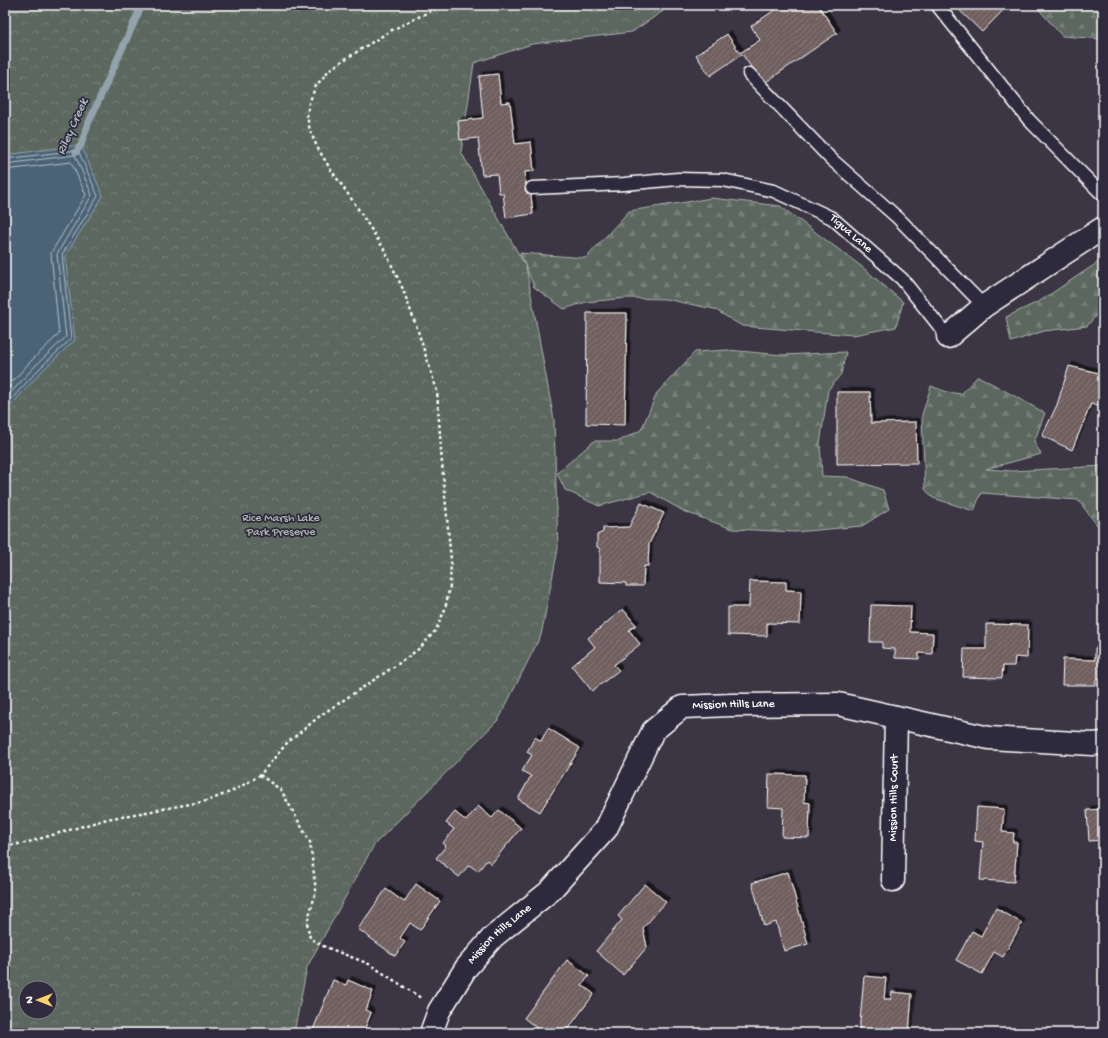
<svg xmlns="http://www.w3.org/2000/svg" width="1108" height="1038" font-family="'Gochi Hand',sans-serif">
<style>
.forest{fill:url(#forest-firs);stroke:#adb4ae}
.park{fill:url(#park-crowns);stroke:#adb4ae;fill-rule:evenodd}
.water{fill:#4c6476;stroke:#94a2ad}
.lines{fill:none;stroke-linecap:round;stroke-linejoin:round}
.shore{stroke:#b7c1c8;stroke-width:1}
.stream{stroke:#94a2ad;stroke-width:7}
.building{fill:url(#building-hatch);stroke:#fff;filter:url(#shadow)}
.lane-casing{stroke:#fff;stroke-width:15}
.street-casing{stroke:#fff;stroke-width:25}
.path{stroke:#fff;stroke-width:2.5;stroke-dasharray:3 3;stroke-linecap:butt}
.lane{stroke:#2f2a3d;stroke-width:12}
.street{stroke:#2f2a3d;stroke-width:22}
.labels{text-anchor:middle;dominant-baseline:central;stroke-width:3.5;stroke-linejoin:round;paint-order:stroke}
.street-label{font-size:12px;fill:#fff;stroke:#2f2a3d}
.park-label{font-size:12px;fill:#adb4ae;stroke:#2f2a3d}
.water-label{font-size:13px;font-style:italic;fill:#aeb9c1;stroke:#2f2a3d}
</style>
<defs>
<pattern id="forest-firs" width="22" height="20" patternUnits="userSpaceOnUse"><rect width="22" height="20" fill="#5b685e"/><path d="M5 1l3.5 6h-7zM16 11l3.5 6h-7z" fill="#747f76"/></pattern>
<pattern id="park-crowns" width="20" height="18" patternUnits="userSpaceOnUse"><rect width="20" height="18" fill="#5b685e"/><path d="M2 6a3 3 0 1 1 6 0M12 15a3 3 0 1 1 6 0" fill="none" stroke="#747f76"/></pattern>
<pattern id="building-hatch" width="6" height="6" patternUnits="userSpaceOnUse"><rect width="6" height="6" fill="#715f5e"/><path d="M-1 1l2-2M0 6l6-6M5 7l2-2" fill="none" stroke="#867776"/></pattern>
<filter id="shadow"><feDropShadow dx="3.5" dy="-3.5" stdDeviation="0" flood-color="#0009"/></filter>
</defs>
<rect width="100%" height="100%" fill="#3c3544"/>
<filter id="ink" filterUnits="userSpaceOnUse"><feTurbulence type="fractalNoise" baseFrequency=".025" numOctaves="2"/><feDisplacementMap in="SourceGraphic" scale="8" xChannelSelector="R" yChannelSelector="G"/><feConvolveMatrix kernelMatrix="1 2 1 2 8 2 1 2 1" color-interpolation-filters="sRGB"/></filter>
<g filter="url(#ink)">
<!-- forest -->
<g class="forest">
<polygon points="1035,5 1103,5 1103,39 1062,36"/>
<polygon points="712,198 780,206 861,266 903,302 896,327 853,335 742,326 714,309 665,299 627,298 586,302 564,309 534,287 520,253 586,258 629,211"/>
<polygon points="1103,259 1103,314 1099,312 1087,326 1044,331 1011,342 1006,317 1040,301"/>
<polygon points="727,350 783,355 846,352 841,374 828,390 820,444 822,476 847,477 883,490 889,509 862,526 795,532 733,529 685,512 650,492 599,506 565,490 557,473 594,441 619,441 641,430 657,393 695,352"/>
<polygon points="978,376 1045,413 1034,442 1041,454 986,469 1012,471 1103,466 1103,524 1097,525 1078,500 981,493 974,511 933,498 925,489 922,415 931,386 947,392 961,394"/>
</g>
<!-- park -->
<path class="park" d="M5,5H672L632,32L532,44L474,63L461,152L526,267L554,420L558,549L541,635L499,719L374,845L307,967L294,1033H5ZM26,988H50V1012H26Z"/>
<!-- water -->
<polygon class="water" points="81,145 103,196 65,256 75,340 42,371 5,412 5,155"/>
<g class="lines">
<!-- shore -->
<g class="shore">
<polyline points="5,159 78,150 98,196 62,255 71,339 39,369 5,406"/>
<polyline points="5,164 75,155 92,195 57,254 66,337 36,365 5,399"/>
<polyline points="5,170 71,162 86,195 51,253 59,334 31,361 5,390"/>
</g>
<!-- stream -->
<polyline class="stream" points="76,152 81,145 88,124 142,5"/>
</g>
<!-- building -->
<g class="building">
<polygon points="782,5 818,5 837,33 763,84 742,54 710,76 696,55 727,34 740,53 760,40 751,26"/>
<polygon points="954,5 1008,5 982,32"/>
<polygon points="498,74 501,103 510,102 515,144 531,142 534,171 525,172 526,186 530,186 533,214 506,218 503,193 499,193 497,174 482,175 478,138 460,140 458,121 483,118 479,76"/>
<polygon points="587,313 627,313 625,425 586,424"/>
<polygon points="1069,366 1103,374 1103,408 1091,404 1072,450 1042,436 1057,405"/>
<polygon points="837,392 870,392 871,423 916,422 917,463 837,464"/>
<polygon points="641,503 664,513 649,544 648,566 644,566 643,586 626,586 626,583 600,582 600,549 597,547 597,535 603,532 603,528 629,527"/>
<polygon points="750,581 786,582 786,590 801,591 800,624 767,623 767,636 728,635 728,607 749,607"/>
<polygon points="871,605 911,606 910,632 933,633 932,654 919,653 919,659 895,658 895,649 882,648 882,642 870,642"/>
<polygon points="623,609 636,625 629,630 640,644 614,665 619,670 592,691 572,666 595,647 588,638"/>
<polygon points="986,624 1028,625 1027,658 1015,657 1014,666 1003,666 1002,678 963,677 964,649 986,649"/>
<polygon points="1095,648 1103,648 1103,680 1096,679 1096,685 1062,685 1063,659 1095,660"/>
<polygon points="548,728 580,748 540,812 518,799 531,776 522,771 532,755 527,752 535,737 541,741"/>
<polygon points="769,774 805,775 804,802 810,803 809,838 782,837 783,808 768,807"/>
<polygon points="478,806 492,818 499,810 521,828 491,864 487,860 478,871 469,865 459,877 436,858 446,846 443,843 454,829 446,823 455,812 466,821"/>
<polygon points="977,807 1004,809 1002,832 1014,833 1013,842 1017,842 1014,882 980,880 983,842 975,841"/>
<polygon points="1103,809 1103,840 1089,841 1087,810"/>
<polygon points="788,872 808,944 784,951 776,922 764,926 752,883"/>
<polygon points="416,884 440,901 420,930 410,923 400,938 405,942 395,956 358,929 386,889 404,902"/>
<polygon points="645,884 666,902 643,928 647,947 623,975 596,951 622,920 618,916"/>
<polygon points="996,908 1022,923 1003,957 994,952 982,974 956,960 972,931 981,936"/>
<polygon points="567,960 589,976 582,985 594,994 565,1033 543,1033 524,1018"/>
<polygon points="864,976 886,978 884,999 891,999 892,992 912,994 909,1033 859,1033"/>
<polygon points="333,980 346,985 348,980 373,991 366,1010 371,1013 363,1033 321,1033 313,1030"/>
</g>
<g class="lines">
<!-- lane casing -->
<g class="lane-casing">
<g id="lane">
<polyline points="937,5 1029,120 1103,195"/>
<polyline points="749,74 830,158 898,218 984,306"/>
<path id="s1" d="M532,188L624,184L678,179L723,180L774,191L832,218L902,279L948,337"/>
</g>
</g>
<!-- street casing -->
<g class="street-casing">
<g id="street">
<polyline points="948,337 984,306 1103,228"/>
<path id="s2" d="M893,880L896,717"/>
<path id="s3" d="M431,1033L439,1011L466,968L493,937L550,891L606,829L653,731L682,707L731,705L838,704L989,738L1092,744L1103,743"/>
</g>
</g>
<!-- path -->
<g class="path">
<polyline points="260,775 281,790 310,842 316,891 307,923 310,938 323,946 369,964 421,998"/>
<polyline points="5,846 25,843 107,819 207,801 235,790 260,775 287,743 321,715 398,664 420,648 436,630 445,609 450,586 451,560 442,464 437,391 417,328 402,287 385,251 355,204 331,170 317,147 310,131 307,116 309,103 316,86 329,70 347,58 390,31 443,5"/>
</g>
<!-- lane -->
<use href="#lane" class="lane"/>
<!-- street -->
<use href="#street" class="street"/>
</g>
</g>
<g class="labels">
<!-- street labels -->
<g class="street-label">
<text stroke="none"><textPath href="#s1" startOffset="332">Tigua Lane</textPath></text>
<text stroke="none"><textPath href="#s3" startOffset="470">Mission Hills Lane</textPath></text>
<text stroke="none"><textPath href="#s2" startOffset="82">Mission Hills Court</textPath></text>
<text stroke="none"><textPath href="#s3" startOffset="122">Mission Hills Lane</textPath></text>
</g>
<!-- park labels -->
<g class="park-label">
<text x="281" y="519">Rice Marsh Lake<tspan x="281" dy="14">Park Preserve</tspan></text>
</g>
<!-- water labels -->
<g class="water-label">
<text transform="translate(73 127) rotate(-66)">Riley Creek</text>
</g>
</g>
<!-- margin -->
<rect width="1108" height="1038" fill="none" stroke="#2f2a3d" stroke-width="20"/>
<rect x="10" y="10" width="1088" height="1018" fill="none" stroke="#fff" stroke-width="1.5" filter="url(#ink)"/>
<!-- north arrow -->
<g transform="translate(38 1000) rotate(270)"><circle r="19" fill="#2f2a3d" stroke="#827f8b"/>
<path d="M0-3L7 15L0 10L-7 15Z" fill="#ffd166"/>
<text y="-6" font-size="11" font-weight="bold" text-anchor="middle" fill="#ffffff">N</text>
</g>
</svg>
